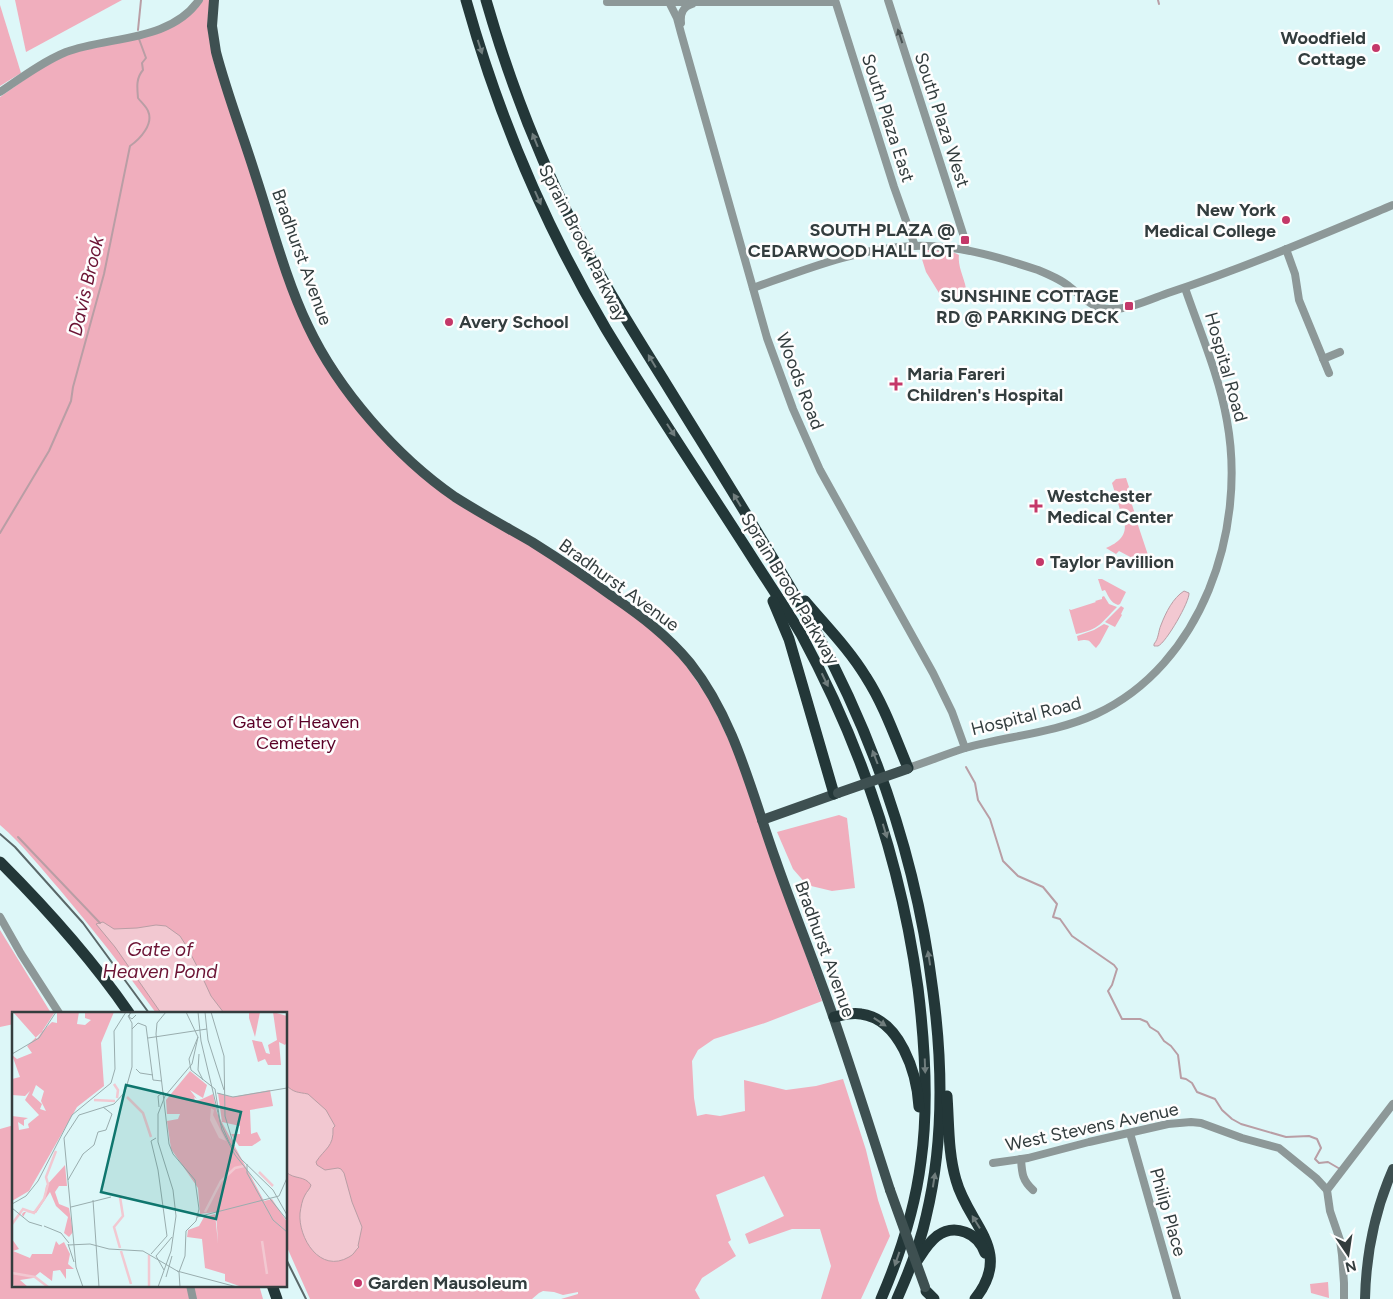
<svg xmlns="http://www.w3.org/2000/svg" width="1393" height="1299" font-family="Figtree,sans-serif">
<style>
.green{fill:#f0aebd}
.water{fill:#f2c8d1;stroke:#b99ea5}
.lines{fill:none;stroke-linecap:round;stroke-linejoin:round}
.stream{stroke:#b99ea5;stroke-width:2}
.minor{stroke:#8d9898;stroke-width:8}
.major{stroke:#3e5051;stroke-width:10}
.highway{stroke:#233738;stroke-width:11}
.rail{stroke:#5a6869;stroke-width:2}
.major-bridge{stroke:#3e5051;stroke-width:10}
.oneway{fill:#4a5454}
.oneway2{fill:#707d7d}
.poi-dot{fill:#c43869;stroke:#fefefe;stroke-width:2}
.labels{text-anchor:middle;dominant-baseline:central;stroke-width:5;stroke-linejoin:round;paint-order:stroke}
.poi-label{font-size:18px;font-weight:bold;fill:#333d3e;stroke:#fefefe;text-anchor:start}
.street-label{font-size:18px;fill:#333d3e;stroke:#fefefe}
.park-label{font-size:18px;fill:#5a0027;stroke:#fefefe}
.water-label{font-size:19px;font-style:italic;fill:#6b1334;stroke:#fefefe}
.inset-river{fill:none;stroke:#f2c8d1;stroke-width:2.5}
.inset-road{fill:none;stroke:#99adae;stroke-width:1}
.view{fill:#0f766e;fill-opacity:0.15;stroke:#0f766e;stroke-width:2.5}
.inset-edge{fill:none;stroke:#333d3e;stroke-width:2.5}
</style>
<rect width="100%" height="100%" fill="#ddf7f8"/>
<!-- green -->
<g class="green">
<polygon points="15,0 122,0 26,52"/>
<path d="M203,0H211C204,23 210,40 214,63L294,303L391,449L548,557L599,590L659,636L685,664L711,702L736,756L822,1001L765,1023L714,1039L698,1050L692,1061L694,1098L697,1116L706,1114L720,1116L745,1111L744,1080L786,1090L816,1086L843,1079L866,1150L878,1200L890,1236L861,1299H821L831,1266L820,1229H792L749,1244L745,1234L784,1216L764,1176L716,1195L731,1240L728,1242L736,1256L702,1278L695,1290L700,1299H561L578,1294V1292L563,1295L554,1292L543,1291L539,1293L532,1299H310L286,1245V1013H156C125,970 93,929 60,890C41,868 22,844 0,825V97L37,71L70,53L157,33C177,27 190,16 203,0Z"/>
<polygon points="0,5 21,73 0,86"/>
<path d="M924,250C935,250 949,249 959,255C957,269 968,283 966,295L948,302L944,301L926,272L921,256Z"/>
<polygon points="1126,478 1129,487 1127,489 1135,514 1125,518 1121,513 1112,483 1116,479"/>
<path d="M1135,516L1152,567L1151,568L1119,551L1116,554L1106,548C1118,543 1128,535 1124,521Z"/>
<path d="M1098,579H1102L1126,592L1120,604L1118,605C1110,602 1109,597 1105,590L1102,591Z"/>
<path d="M1104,596L1109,604L1117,607C1102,622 1099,630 1076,634L1069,609L1071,610L1096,602L1095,601L1102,599V597Z"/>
<polygon points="1121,606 1124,608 1121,614 1122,615 1115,627 1105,622"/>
<path d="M1104,624L1109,626L1100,643L1096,648C1089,642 1091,638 1078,641L1077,636L1094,630Z"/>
<polygon points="839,815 847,818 855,888 832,891 807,885 793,869 777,832"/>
<polygon points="0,930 51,1013 14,1013 14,1024 0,1027"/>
<polygon points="14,1125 14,1285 259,1285 263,1299 0,1299 0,1129"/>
<polygon points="1328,1282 1329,1298 1311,1293 1310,1284"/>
</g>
<!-- water -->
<g class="water">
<path d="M1184,591L1189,593C1190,601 1166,643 1158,646C1156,646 1155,646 1154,646V644C1159,638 1158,632 1161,625C1166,612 1173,598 1184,591Z"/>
<polygon points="103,922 114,929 137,928 156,925 166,926 180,936 187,947 199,970 211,996 224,1013 161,1013 115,947 96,924"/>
<path d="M286,1085C294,1093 298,1092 308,1094L326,1110L335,1126L333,1128C334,1147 325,1148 316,1162L317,1165L325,1170L338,1168L341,1169L344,1173L352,1202L362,1227L358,1246L359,1247C356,1249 354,1255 349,1257C320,1274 298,1238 300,1213C301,1207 302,1200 305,1195C307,1191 310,1189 311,1185C304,1175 295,1180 286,1172Z"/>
</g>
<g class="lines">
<!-- stream -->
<g class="stream">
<polyline points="1158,0 1159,4"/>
<polyline points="138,30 141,0"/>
<path d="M0,533L49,451L71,401L73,387L104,274L130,146C140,139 154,124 148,111C146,106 141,102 138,98C137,87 136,78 143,70L142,63L146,58L139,39"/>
<polyline points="966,767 975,783 978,800 990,819 1003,861 1018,876 1043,887 1057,904 1053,917 1060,919 1072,936 1114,965 1117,969 1112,985 1108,991 1122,1019 1140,1019 1147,1022 1150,1027 1158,1032 1164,1041 1171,1046 1178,1055 1181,1078 1186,1079 1192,1083 1197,1092 1215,1099 1222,1110 1232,1119 1241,1124 1286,1137 1309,1136 1317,1139 1321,1148 1315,1159 1319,1163 1328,1162 1340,1169"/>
<polyline points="18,837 100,923"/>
</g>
<!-- minor -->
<g class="minor">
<polyline points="668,0 677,18 681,33 767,338 793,409 820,470 933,673 952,712 965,748"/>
<polyline points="835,0 894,187 915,246"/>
<polyline points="888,0 965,240 965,245 963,249"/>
<polyline points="607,2 835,2"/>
<path d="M681,23C680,13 683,7 692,4"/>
<path d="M0,92C21,78 42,62 66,52C109,36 170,42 199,0"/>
<polyline points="1286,249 1295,274 1299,300 1329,373"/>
<path d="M753,288C804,270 858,248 913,246C955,244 999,257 1038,270C1050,275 1062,280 1071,288C1084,298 1093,309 1110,309C1128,310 1151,299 1168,293C1244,268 1319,236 1393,205"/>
<polyline points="1323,359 1340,352"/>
<path d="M908,768C927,762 946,754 965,748C1008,736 1055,733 1096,714C1202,665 1247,530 1227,421C1219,375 1200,332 1185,288"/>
<polyline points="0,917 21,954 59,1013"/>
<polyline points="1130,1133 1177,1299"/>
<path d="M1021,1159C1022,1173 1022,1180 1033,1190"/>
<polyline points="993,1163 1028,1158 1089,1142 1168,1124 1191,1122 1201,1123 1242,1138 1279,1148 1316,1178 1327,1190"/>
<polyline points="190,1285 193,1299"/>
<polyline points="1344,1299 1344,1283 1342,1255 1340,1240 1330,1211 1327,1190 1393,1104"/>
</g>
<!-- major -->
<g class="major">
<path d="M214,0L212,26L216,52C227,94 243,135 256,177C272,226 286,280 308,326C338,390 397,457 455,497C480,513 506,527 532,542C559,559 586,577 612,596C641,616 668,636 690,663C735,720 751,791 775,858C793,910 814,961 832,1013C852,1071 871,1131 890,1190"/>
<polyline points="762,820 838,793"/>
<path d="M1365,1299C1366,1254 1375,1210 1393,1169"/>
</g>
<!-- highway -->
<g class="highway">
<path d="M466,0C498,115 545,226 606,329C652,405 702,479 750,554C767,581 785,607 801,634C861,745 901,863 918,988C925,1045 929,1104 921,1161C915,1209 900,1255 881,1299"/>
<path d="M486,0C509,80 539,158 577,232C603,283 633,331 663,379C714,462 766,544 814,628C877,743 917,862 933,992C943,1067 944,1143 926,1217C920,1245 909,1272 897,1299"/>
<polyline points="773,601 789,639 834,794"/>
<path d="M805,601C826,626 849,649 866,677C884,705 895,737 908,768"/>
<path d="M0,862C47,909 91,958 129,1013"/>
<path d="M834,1017C843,1015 851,1012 861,1014C900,1019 917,1073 919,1107"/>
<path d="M947,1096C949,1123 948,1153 956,1180C968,1225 1014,1250 975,1299"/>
<path d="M917,1261C923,1252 928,1243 937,1236C955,1223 978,1233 985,1253"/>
<polyline points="272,1285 277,1299"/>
<polyline points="926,1291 934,1299"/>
</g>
<!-- rail -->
<g class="rail">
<polyline points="0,834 15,847 83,923 149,1013"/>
<polyline points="286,1259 306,1299"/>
</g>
<!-- major-bridge -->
<g class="major-bridge">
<polyline points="838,793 907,769"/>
<polyline points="890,1190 925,1287"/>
</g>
</g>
<!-- one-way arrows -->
<defs><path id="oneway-solid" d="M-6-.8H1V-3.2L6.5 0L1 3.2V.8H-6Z" transform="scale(1.25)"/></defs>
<use class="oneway" href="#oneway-solid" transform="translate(900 36) rotate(-108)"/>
<g class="oneway2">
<use href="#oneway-solid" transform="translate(480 47) rotate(72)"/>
<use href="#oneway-solid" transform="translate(535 140) rotate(-112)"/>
<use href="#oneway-solid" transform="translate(538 198) rotate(66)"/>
<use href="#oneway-solid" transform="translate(652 361) rotate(-121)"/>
<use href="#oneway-solid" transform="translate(671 430) rotate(57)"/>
<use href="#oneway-solid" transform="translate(737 500) rotate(-121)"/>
<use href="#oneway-solid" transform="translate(825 680) rotate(64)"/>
<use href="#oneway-solid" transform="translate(875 757) rotate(-111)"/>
<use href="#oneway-solid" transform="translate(885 831) rotate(73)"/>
<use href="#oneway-solid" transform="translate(929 958) rotate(-99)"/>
<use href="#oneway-solid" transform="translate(880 1022) rotate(33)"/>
<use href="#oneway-solid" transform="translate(925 1066) rotate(88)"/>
<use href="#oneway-solid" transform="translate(934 1180) rotate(-81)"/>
<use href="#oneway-solid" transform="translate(976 1222) rotate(-122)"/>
<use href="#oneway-solid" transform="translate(897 1259) rotate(109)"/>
</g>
<!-- markers -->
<g class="poi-dot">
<circle cx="1376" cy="48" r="5"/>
<circle cx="1286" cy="220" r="5"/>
<rect x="960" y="235" width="10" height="10" rx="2.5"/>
<rect x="1124" y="301" width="10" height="10" rx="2.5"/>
<circle cx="449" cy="322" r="5"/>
<path d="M893.5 376.5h5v5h5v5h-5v5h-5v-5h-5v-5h5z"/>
<path d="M1033.5 498.5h5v5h5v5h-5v5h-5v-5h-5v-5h5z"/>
<circle cx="1040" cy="562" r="5"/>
<circle cx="358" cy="1283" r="5"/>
</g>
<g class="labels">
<!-- poi labels -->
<g class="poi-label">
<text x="1366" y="38" text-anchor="end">Woodfield<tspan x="1366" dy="21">Cottage</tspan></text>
<text x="1276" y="210" text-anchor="end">New York<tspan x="1276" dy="21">Medical College</tspan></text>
<text x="955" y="230" text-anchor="end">SOUTH PLAZA @<tspan x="955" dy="21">CEDARWOOD HALL LOT</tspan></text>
<text x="1119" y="296" text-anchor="end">SUNSHINE COTTAGE<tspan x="1119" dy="21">RD @ PARKING DECK</tspan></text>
<text x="459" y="322">Avery School</text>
<text x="907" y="374">Maria Fareri<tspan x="907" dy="21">Children's Hospital</tspan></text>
<text x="1047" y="496">Westchester<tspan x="1047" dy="21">Medical Center</tspan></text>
<text x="1050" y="562">Taylor Pavillion</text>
<text x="368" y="1283">Garden Mausoleum</text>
</g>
<!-- street labels -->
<g class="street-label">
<text transform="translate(888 118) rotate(72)">South Plaza East</text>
<text transform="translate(942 120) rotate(72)">South Plaza West</text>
<text transform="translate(583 243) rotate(63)">Sprain Brook Parkway</text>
<text transform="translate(302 257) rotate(70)">Bradhurst Avenue</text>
<text transform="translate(1226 367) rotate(74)">Hospital Road</text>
<text transform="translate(800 381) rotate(69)">Woods Road</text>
<text transform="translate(619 585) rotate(36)">Bradhurst Avenue</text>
<text transform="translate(790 589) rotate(59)">Sprain Brook Parkway</text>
<text transform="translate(1026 716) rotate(-14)">Hospital Road</text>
<text transform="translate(825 949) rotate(70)">Bradhurst Avenue</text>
<text transform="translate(1092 1127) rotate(-12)">West Stevens Avenue</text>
<text transform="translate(1168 1212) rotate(74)">Philip Place</text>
</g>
<!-- park labels -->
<g class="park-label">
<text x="296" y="722">Gate of Heaven<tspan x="296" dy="21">Cemetery</tspan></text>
</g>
<!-- water labels -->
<g class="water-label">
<text transform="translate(86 286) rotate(-77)">Davis Brook</text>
<text x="160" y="949">Gate of<tspan x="160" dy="22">Heaven Pond</tspan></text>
</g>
</g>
<!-- overview -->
<g transform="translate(12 1012)">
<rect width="275" height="275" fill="#ddf7f8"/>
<path d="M1,0H43L25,27ZM45,0H67L65,12L73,13L79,8L73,6V0H102L89,31L92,74L65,95L17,179L0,189V104L16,106L12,108V114L6,110L7,118L17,116L16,112L27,103L13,88L18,79L13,84L0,83V67L8,65L0,43L5,47L20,41L15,34L40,10L45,11ZM24,73L32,79L29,89L34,99L28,97L30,92L20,83ZM237,0H248L243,25L237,6ZM261,0L275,4V30L273,33L267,30L269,53H256L253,47L246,50L240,28L250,30L254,41L258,42L256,33L265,28ZM178,59L195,73L191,86L178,78L185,87L182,85L183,89L190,87L201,82L205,101L252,189L260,187L275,210V275H230L213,269V262L193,256L190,227L175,225L176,218L187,214L192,205L203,202L206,231L204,200L188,202L186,176L159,137L155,109L166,107L168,102H155L154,88ZM258,78L261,94L238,98L239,122L245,120L249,128L240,134H227L219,122H228V114L210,110L206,81L220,85ZM53,153L55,174H47L43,180L47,192L57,196L61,220L57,225L52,221L56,205L44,194L38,180L24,201L14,200L11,205L10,202L12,200L23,199L32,187L34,174ZM0,227L7,237L1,239L18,246L20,242H40L44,229L47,233L52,230L58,242L56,252L62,257H54V267L48,258L41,259L40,269L28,260L21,266L8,268L16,275H3L0,271Z" fill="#f0aebd" fill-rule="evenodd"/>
<path d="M199,96L202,98L201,103L214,129L207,126L198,108Z" fill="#f2c8d1"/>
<path class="inset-river" d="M102,72L106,78L105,86M115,85L131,101L139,125M82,88L103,89M247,160L261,174M193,200L209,169L223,156L232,154M0,212L11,197L22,201L32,187L36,172L34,165L44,139M250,229L255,262M108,236L102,215L111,204L108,185M109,239L119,272M137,243V274M0,261L23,265L36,275"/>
<path class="inset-road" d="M154,0L145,11L144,22L157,132L161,142L183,168L187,197L184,209L174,219L173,244L167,260L168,275M174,0L186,25L177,47L179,58L203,77L208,109L217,130L229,147L261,178L275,203M186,0L189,29L210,118L223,143L275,208M193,0L196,28L212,78M199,0L212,44L213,104L222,134M124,3L120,7L117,5L118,1L129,0M120,17L126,11L134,14L141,68L150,69M136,26L195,17M0,42L27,26L44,0M187,42L186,58L191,68M124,57L128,61L141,63M205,81L221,85L275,76M147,95L146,84L152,80M235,152V161L261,208L275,220M56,168L71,142L82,133L86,120L94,118L100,102L91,95M81,188L87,275M0,192L14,184L26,169L60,103L99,71L103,57L102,19L114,0M59,195L99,185M0,196L17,210L30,214M185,205L267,184L275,166M32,214L49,221L57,231M56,232L62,250M56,233L78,232L97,237L131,239L167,260M139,242L155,224L146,158L139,129L144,126M152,258L144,244L160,225M165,259L225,275M154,265L160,244M71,275L64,255L52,126L67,103L102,92L113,80L120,55V11L116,4L120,0M146,275L159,239L164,204L161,178L146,130V102L153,84L180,52L186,25"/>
<path class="view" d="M114,73L229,100L204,207L89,180Z"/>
<rect width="275" height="275" class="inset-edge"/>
</g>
<!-- north arrow -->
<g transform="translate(1348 1254) rotate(167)" stroke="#fefefe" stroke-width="4" paint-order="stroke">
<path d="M0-4L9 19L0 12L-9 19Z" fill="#333d3e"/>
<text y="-8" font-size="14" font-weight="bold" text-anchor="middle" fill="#333d3e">N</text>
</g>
</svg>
